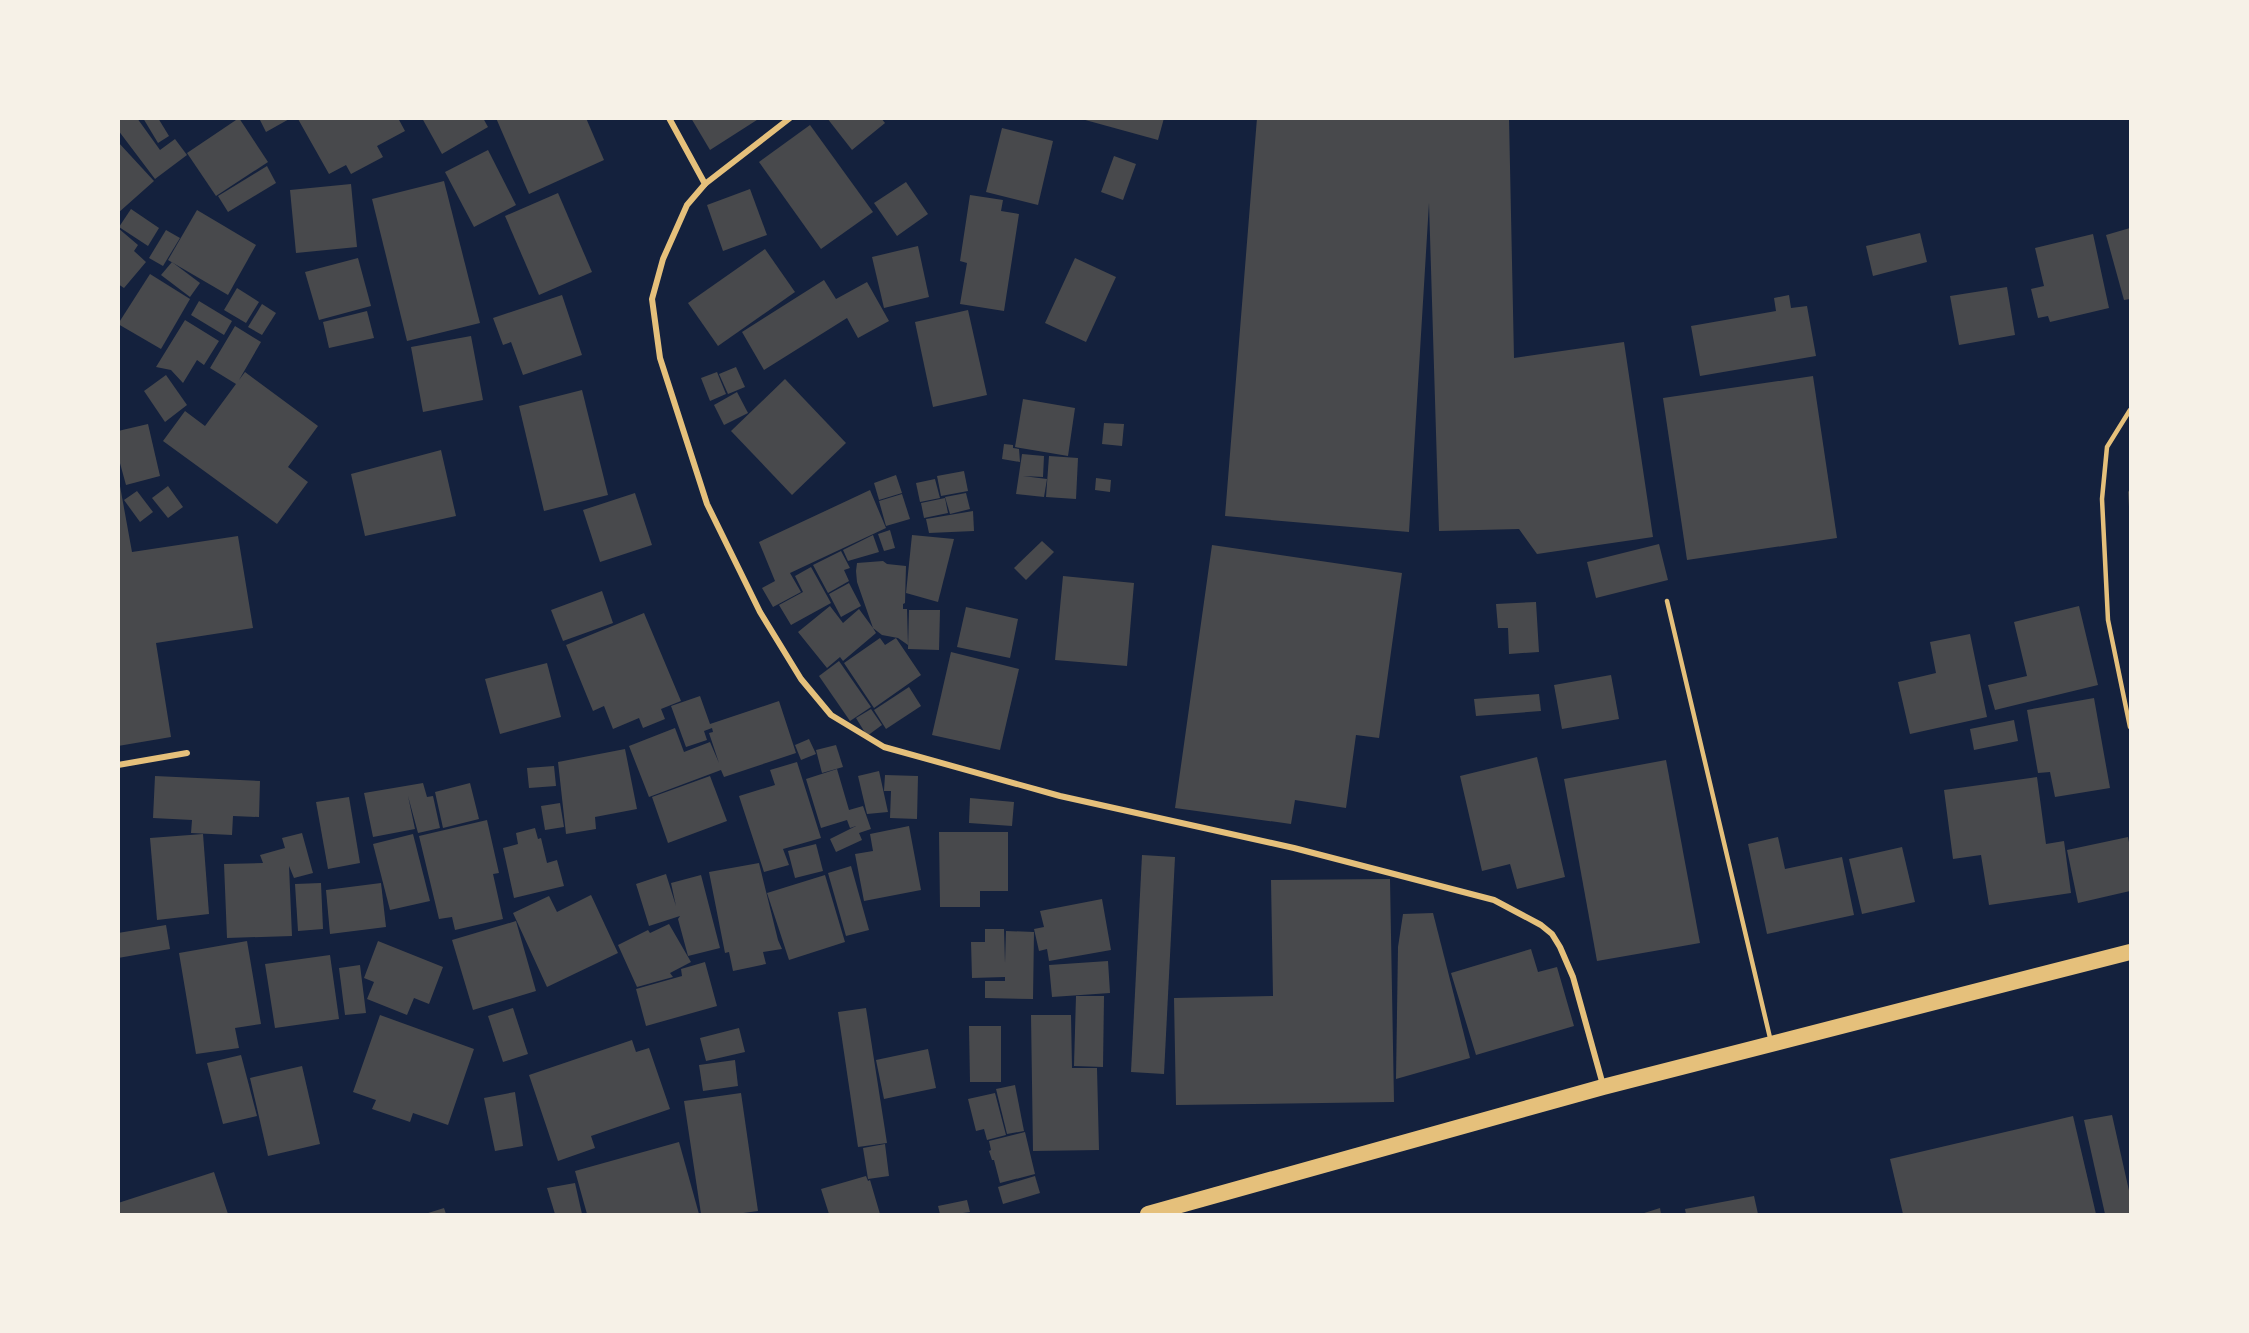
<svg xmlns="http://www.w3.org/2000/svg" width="2249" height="1333" font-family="Arial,sans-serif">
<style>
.building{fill:#48494c}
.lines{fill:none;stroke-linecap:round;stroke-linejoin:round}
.service{stroke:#e5c07b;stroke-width:4.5}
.minor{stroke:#e5c07b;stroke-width:6}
.trunk{stroke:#e5c07b;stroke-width:16}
</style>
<rect width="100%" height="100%" fill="#14213d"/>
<!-- building -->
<g class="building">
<polygon points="118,118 137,118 160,150 175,139 187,155 155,179 118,130"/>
<polygon points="143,118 158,118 169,136 158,143"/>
<polygon points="239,118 268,162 216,196 187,153"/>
<polygon points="259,118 291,118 266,132"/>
<polygon points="300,118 398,118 405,131 377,146 383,157 351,174 346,165 329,174 298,119"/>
<polygon points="422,118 483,118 488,127 442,154"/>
<polygon points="496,118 586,118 604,160 529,194"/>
<polygon points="691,118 760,118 710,150"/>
<polygon points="827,118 881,118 885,123 852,150"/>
<polygon points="1078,118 1164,118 1158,140"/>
<polygon points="1257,118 1509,118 1514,358 1624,342 1653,537 1537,554 1519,529 1439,531 1429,203 1409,532 1225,516"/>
<polygon points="810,125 873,212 821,249 759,162"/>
<polygon points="1002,128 1053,141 1038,205 986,192"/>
<polygon points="118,142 154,181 118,213"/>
<polygon points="488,150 516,205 474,227 445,172"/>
<polygon points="1114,156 1136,164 1123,200 1101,192"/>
<polygon points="267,166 276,183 228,212 218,196"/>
<polygon points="444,181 480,323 407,341 372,199"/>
<polygon points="906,182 928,214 897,236 874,203"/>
<polygon points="351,184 357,247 296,253 290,190"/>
<polygon points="750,189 767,235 723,251 707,205"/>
<polygon points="558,193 592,272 539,295 505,216"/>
<polygon points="970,195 1003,200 1001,211 1019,214 1004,311 960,304 967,263 960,261"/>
<polygon points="131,209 159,228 148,246 119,227"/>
<polygon points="197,210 256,245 228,295 168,260"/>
<polygon points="118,228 138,245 134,251 146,262 124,288 118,284"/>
<polygon points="2130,228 2130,299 2124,300 2106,235"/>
<polygon points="166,230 180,238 163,266 149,258"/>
<polygon points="1920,233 1927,262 1873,276 1866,246"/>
<polygon points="2093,234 2109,308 2050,322 2048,316 2038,318 2031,289 2044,286 2035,248"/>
<polygon points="918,246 929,297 884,308 872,257"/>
<polygon points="765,249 795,292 718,346 688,303"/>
<polygon points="358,258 371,306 319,320 305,272"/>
<polygon points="1075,258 1116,277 1086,342 1045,323"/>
<polygon points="172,262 200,283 190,297 161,275"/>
<polygon points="150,274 190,299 161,349 118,324"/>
<polygon points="824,280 836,299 867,282 889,321 858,338 847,318 764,370 742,332"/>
<polygon points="2007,287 2015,335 1959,345 1950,296"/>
<polygon points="237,288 259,302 246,323 224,310"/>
<polygon points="562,295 582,355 523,375 511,342 503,345 493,318"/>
<polygon points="1789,295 1791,308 1807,306 1816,356 1700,376 1691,326 1776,311 1774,298"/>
<polygon points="199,301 232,321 224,335 191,315"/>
<polygon points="262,304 276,313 262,335 248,327"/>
<polygon points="968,310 987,395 933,407 915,322"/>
<polygon points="367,311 374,338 329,348 323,322"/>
<polygon points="185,320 219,341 204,365 197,360 183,383 171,370 156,367"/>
<polygon points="235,326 261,342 239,380 245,372 318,426 288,467 308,482 277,524 163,441 185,411 205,426 236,384 210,368"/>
<polygon points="471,336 483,400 423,412 411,347"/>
<polygon points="736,367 745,387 728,394 719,374"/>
<polygon points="717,372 726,394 710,401 701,378"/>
<polygon points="166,375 187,405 165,422 144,391"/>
<polygon points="1813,376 1837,538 1687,560 1663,398"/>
<polygon points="785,379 846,443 792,495 731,431"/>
<polygon points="582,390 608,495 544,511 519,406"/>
<polygon points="737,392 748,413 724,425 714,405"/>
<polygon points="1023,399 1075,408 1068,456 1015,447"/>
<polygon points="1104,423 1124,424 1122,446 1102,444"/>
<polygon points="148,424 160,476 126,485 118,456 118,431"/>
<polygon points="1004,444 1013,445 1013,448 1019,449 1020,462 1002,459"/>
<polygon points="441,450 456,516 365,536 351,474"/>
<polygon points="1022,454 1044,456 1043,477 1023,476 1047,479 1044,497 1016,494"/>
<polygon points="1049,456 1078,458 1076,499 1046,497"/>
<polygon points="964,471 968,491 941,496 937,476"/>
<polygon points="118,475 132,552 238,536 253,628 156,643 171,737 118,746"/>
<polygon points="896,475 902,493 879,500 874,483"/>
<polygon points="1096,478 1111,480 1110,492 1095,490"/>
<polygon points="935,479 940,498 920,502 916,483"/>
<polygon points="168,486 183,507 168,518 152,498"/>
<polygon points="2130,489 2130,507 2129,507 2128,492"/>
<polygon points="870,490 886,528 790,573 801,592 773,607 762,588 775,581 759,542"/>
<polygon points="137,491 153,512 140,522 124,500"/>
<polygon points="635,493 652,545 600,562 583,510"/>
<polygon points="966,493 970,509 950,514 945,497"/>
<polygon points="902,494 910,519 886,526 879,501"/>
<polygon points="945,498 948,513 924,518 921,503"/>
<polygon points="973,511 974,531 929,533 926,519"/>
<polygon points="890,530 895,548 884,551 878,534"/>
<polygon points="873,535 879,552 848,561 843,550"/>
<polygon points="912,535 954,539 938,602 906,593"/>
<polygon points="1042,541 1054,552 1026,580 1014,568"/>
<polygon points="1659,544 1668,580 1596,598 1587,562"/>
<polygon points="1212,545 1402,573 1379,738 1356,735 1346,808 1295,800 1291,824 1175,808"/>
<polygon points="841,551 850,568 844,570 849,581 828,593 813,565"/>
<polygon points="883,561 887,564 906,566 905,603 903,604 903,609 907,609 908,645 898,638 882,635 873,628 876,633 843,661 840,657 827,668 798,632 830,606 843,623 859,609 873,628 857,582 856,571 857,563"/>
<polygon points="811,567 831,603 791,625 779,605 803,592 795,576"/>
<polygon points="1063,576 1134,583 1127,666 1055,660"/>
<polygon points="849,583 861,606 841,617 829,594"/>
<polygon points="602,591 613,623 563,641 551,610"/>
<polygon points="1536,602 1539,652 1509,654 1508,628 1498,628 1496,604"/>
<polygon points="2079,606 2098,685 1995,710 1988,685 2027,676 2014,622"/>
<polygon points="966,607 1018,619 1010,658 957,647"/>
<polygon points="909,610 940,610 939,650 908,649"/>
<polygon points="644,613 681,701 661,709 665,719 643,728 639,718 613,729 604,706 593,711 566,645"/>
<polygon points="1970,634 1987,717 1910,734 1898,682 1936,673 1930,642"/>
<polygon points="880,638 885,645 896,638 921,675 874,708 844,663"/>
<polygon points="951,652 1019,669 1000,750 932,735"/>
<polygon points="839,661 871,707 850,721 819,676"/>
<polygon points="547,663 561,717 500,734 485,679"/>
<polygon points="1611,675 1619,719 1562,729 1554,685"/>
<polygon points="909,687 921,706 886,729 874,710"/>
<polygon points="1539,694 1541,711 1476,716 1474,699"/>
<polygon points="700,696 710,724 779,701 796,753 724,777 721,770 649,797 629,746 675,728 684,752 710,742 719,763 709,733 713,732 712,728 704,731 707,740 686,747 671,706"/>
<polygon points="2094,698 2110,788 2055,797 2050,772 2038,773 2027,710"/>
<polygon points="871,709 882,725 867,736 856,718"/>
<polygon points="2014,720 2018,741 1974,750 1970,729"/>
<polygon points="809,739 816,754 801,760 795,745"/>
<polygon points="836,745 843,767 822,773 816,750"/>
<polygon points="625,749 637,809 595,817 596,829 566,834 558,762"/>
<polygon points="1537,757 1565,877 1517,889 1510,864 1482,871 1460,776"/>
<polygon points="1666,760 1700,943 1597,961 1564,779"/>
<polygon points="797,762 821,838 783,849 789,865 764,872 739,796 775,785 770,770"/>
<polygon points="554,766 556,786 529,788 527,768"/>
<polygon points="837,769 849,810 863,806 871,829 859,833 862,840 836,852 830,839 856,826 850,828 847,820 821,828 806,779"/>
<polygon points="879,771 888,812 867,814 858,776"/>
<polygon points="885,775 918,776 917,819 890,818 891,791 884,791"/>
<polygon points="155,776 260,781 259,817 233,816 232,835 191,833 192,820 153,818"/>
<polygon points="710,776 727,821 668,843 652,797"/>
<polygon points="2037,777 2046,844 2064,841 2071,893 1989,905 1981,855 1953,859 1944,790"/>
<polygon points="423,783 427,797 433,796 440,828 418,833 408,796 415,829 373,837 364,793"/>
<polygon points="470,783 479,819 443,828 435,792"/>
<polygon points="349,797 360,863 328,869 316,802"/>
<polygon points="970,798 1014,802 1012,826 969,823"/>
<polygon points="560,803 564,827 545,830 541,806"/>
<polygon points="487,820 499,873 493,874 503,919 455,930 452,917 439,919 419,836"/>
<polygon points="909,826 921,890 864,901 855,854 873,851 870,834"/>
<polygon points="535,828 538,839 541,838 547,863 557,860 564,886 514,898 503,848 518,844 516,833"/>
<polygon points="939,832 1008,832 1008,891 980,891 980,907 940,907"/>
<polygon points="302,833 313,873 294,878 289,866 292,936 227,938 224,864 263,863 260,855 285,848 282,838"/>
<polygon points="203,834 209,914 157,920 150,838"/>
<polygon points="413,834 430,901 390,910 373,844"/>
<polygon points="1778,837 1785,869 1842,857 1854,915 1767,934 1748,844"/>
<polygon points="2128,837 2130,848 2130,891 2078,903 2067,850"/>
<polygon points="816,844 823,871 795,878 788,851"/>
<polygon points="1902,847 1915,902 1862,914 1849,859"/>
<polygon points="1142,855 1175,857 1164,1074 1131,1072"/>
<polygon points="759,863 778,940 782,949 763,952 766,964 733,971 729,952 725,953 709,872"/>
<polygon points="851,866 869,930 846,936 828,873"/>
<polygon points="666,874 676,906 671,883 701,875 720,948 688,956 678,919 680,916 649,926 636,884"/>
<polygon points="825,875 845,942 789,960 767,893"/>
<polygon points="1390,879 1394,1102 1176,1105 1174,998 1273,996 1271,880"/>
<polygon points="321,883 323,929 298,931 295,884"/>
<polygon points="381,883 386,927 330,934 326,890"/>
<polygon points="591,895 618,953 547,987 513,913 549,896 557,912"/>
<polygon points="1102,899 1111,950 1049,961 1047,949 1039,951 1034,929 1044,927 1040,911"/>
<polygon points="1433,913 1470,1058 1396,1079 1398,947 1403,914"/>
<polygon points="516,921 536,991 473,1010 452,940"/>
<polygon points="669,924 691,962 670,973 673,977 637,987 618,945 648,930 650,933"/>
<polygon points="166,925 170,949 118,958 118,933"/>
<polygon points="985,929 1004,929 1005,963 1006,931 1034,932 1033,999 985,998 985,981 1005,981 1005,977 972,978 971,942 985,942"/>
<polygon points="247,941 261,1024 235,1028 239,1048 196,1054 179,953"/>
<polygon points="378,941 443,967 429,1004 414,998 407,1015 367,999 374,982 364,978"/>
<polygon points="1531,949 1538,972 1557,967 1574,1026 1476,1055 1451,973"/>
<polygon points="330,955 339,1019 275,1028 265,964"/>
<polygon points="1108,961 1110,993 1052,997 1049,965"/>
<polygon points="705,962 717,1006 646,1026 636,989 682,976 681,969"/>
<polygon points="360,965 366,1013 345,1015 339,968"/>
<polygon points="1076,996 1104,996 1103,1067 1074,1066"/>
<polygon points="513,1008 528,1054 503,1062 488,1016"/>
<polygon points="866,1008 887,1143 858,1147 838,1012"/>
<polygon points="380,1015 474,1049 448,1125 413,1113 410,1122 372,1109 376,1100 353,1092"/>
<polygon points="1031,1015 1071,1015 1072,1068 1097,1068 1099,1150 1033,1151"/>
<polygon points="969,1026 1001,1026 1001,1082 970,1082"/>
<polygon points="739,1028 745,1052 706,1061 700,1038"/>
<polygon points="632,1040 636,1052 649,1048 670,1109 591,1136 595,1148 558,1161 529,1075"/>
<polygon points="928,1049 936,1088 884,1099 876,1060"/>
<polygon points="241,1055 257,1116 223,1124 207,1063"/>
<polygon points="735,1060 738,1086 703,1091 699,1065"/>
<polygon points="302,1066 320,1144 268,1156 250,1078"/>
<polygon points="1015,1085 1024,1131 1007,1134 996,1089"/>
<polygon points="515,1092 523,1146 495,1151 484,1098"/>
<polygon points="741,1093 758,1211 736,1214 701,1214 684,1101"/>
<polygon points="995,1093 1006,1135 987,1140 984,1129 976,1131 968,1099"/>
<polygon points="2112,1115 2130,1195 2130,1214 2105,1214 2084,1120"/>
<polygon points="2073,1116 2096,1214 1903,1214 1890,1159"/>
<polygon points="1025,1132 1035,1174 1000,1183 994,1160 992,1160 989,1151 991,1150 989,1141"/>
<polygon points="679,1142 699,1214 587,1214 575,1171"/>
<polygon points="885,1144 889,1176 868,1179 863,1148"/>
<polygon points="214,1172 228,1214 118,1214 118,1203"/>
<polygon points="866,1176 868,1181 870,1180 880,1214 829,1214 821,1189"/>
<polygon points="1035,1176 1040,1193 1003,1204 998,1187"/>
<polygon points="575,1183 582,1214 555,1214 547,1188"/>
<polygon points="1754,1196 1758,1214 1686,1214 1685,1209"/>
<polygon points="967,1200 970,1212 956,1214 940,1214 938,1206"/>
<polygon points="444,1208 446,1214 425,1214"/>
<polygon points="1660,1208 1661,1214 1641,1214"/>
</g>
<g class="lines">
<!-- service -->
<g class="service">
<polyline points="2130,410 2107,447 2102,499 2108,620 2130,727"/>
<polyline points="1667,601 1771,1042"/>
</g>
<!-- minor -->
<g class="minor">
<polyline points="669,118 705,184"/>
<polyline points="790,118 705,184 687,205 663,259 652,299 660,358 707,504 760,612 801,679 831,715 884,747 1060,796 1294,848 1494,900 1541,925 1552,934 1560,947 1573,977 1603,1085"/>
<polyline points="118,765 187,753"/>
</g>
<!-- trunk -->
<polyline class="trunk" points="1148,1214 1603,1087 2130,952"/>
</g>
<!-- border -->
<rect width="2249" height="1333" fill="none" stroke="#f6f1e7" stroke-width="240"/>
</svg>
